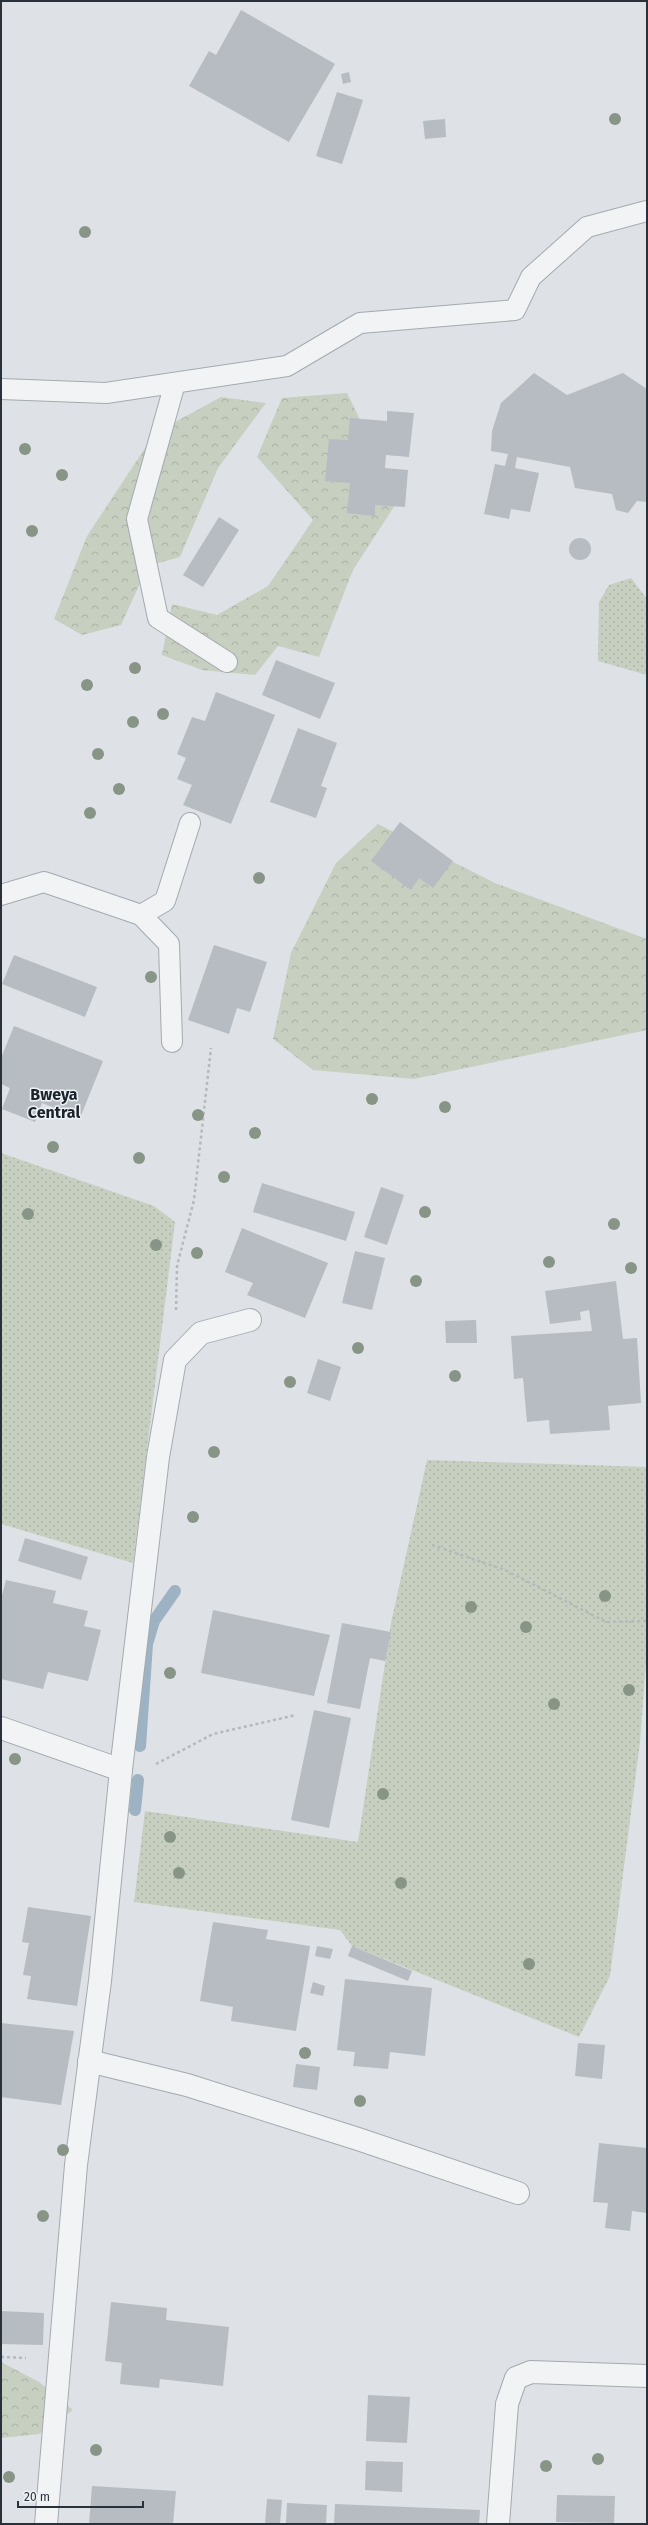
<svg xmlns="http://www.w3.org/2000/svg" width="648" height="2525" font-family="'Fira Sans',sans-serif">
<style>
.grass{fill:url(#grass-dots)}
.forest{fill:url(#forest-crowns)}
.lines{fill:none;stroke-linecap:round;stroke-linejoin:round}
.stream{stroke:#9db3c3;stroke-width:12}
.building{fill:#b6bcc2}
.lane-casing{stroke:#a4aaaf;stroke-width:22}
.street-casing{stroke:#a4aaaf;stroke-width:24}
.path{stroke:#b5b9bd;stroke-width:2.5;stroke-dasharray:3 3;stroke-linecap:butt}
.lane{stroke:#f1f3f5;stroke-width:20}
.street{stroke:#f1f3f5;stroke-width:22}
.tree{fill:#889586}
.labels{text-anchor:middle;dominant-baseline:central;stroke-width:3;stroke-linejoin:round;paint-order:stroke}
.quarter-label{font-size:16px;font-weight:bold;fill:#1b232c;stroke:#edf1f4}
</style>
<defs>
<pattern id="grass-dots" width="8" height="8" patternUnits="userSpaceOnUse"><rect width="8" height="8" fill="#c6cfc0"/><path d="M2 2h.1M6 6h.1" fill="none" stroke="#aab2a6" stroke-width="1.8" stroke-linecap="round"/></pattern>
<pattern id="forest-crowns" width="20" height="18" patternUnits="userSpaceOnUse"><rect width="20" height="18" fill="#c6cfc0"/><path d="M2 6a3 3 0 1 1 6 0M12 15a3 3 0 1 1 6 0" fill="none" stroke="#aab2a6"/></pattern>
</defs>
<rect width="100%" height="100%" fill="#dee2e6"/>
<!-- grass -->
<g class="grass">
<polygon points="631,578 647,599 647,675 598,661 599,602 609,585"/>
<polygon points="1,1153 154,1206 175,1222 133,1563 1,1524"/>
<polygon points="427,1460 647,1467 647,1650 640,1742 610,1976 579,2037 352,1946 340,1930 134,1902 145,1811 358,1842 391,1623"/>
</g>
<!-- forest -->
<g class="forest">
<polygon points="347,393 399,499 353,570 319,657 278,646 255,675 202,670 162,655 172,604 217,615 268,586 313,520 257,457 282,398"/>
<polygon points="221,397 266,403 218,468 180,557 148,566 121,625 82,635 54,619 87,536 155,433"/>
<polygon points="378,824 495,883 647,939 647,1030 414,1079 313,1070 273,1039 291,953 336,863"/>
<polygon points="1,2362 39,2382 73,2410 39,2434 1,2438"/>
</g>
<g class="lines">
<!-- stream -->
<g class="stream">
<polyline points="140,1746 147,1644 154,1621 175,1591"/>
<polyline points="135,1810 138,1780"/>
</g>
</g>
<!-- building -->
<g class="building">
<polygon points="241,10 335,64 289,142 189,86 209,51 216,55"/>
<polygon points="349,72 351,82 343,84 341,74"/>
<polygon points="337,92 363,100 342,164 316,156"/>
<polygon points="445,119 446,137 425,139 423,121"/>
<polygon points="534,373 567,395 623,373 647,389 647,502 637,501 628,513 616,510 612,494 575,488 570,467 517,457 515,468 539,473 530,512 511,509 509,519 484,514 495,464 505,466 508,454 491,451 492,431 501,403"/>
<polygon points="387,411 414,413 409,457 386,455 385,468 408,470 405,507 375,505 375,516 347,513 350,483 325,481 329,439 348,440 350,418 387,421"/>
<polygon points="219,517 239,530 203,587 183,575"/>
<circle cx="580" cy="549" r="11"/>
<polygon points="276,660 335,683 320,719 262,695"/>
<polygon points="216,692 275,715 231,824 183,805 192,785 177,779 186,758 177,754 192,717 205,721"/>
<polygon points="298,728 337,743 321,786 327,788 316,818 270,802"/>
<polygon points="400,822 453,861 433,888 419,878 411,890 371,861"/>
<polygon points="214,945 267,962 250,1012 237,1008 229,1034 188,1020"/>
<polygon points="14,955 97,987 85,1017 2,984"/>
<polygon points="14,1026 103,1061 80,1118 42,1103 35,1122 2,1109 10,1088 1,1084 1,1058"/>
<polygon points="262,1183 355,1212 346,1241 253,1212"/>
<polygon points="381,1187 404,1195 387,1245 364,1237"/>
<polygon points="242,1228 328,1263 305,1318 247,1295 253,1283 225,1272"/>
<polygon points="355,1251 385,1258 372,1310 342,1303"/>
<polygon points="616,1281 623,1339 637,1338 641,1403 608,1406 610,1430 550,1434 549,1420 527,1422 523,1378 514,1379 511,1336 592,1331 589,1310 580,1312 581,1320 550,1324 545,1291"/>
<polygon points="476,1320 477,1343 446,1343 445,1321"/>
<polygon points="318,1359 341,1367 330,1401 307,1393"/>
<polygon points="25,1538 88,1557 81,1580 18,1561"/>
<polygon points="6,1580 56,1591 53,1603 88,1611 84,1626 101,1630 88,1681 48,1672 43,1689 1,1679 1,1599"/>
<polygon points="213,1610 330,1635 314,1696 201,1673"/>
<polygon points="342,1623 391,1632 385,1661 370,1658 360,1709 327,1703"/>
<polygon points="314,1710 351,1718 329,1828 291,1820"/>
<polygon points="28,1907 91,1916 77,2006 27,1999 31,1976 23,1975 29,1943 22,1942"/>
<polygon points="213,1922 268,1930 266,1939 310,1946 296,2031 231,2021 233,2007 200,2001"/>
<polygon points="317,1946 333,1949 330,1959 315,1956"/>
<polygon points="352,1946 412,1971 408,1981 348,1956"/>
<polygon points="345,1979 432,1988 425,2056 390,2052 388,2069 353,2066 355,2052 337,2050"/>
<polygon points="313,1982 325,1986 323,1996 310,1993"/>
<polygon points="1,2023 74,2031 61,2105 1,2097"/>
<polygon points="578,2043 605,2045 602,2079 575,2076"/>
<polygon points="296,2064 320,2067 317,2090 293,2087"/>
<polygon points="599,2143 647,2148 647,2213 632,2211 630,2231 605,2228 608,2203 593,2202"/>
<polygon points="111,2302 167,2308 166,2320 229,2327 223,2386 160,2379 159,2388 120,2384 122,2363 105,2361"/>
<polygon points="1,2311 44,2313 43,2345 1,2344"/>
<polygon points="368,2395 410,2397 407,2443 366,2441"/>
<polygon points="366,2461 403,2462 402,2492 365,2490"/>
<polygon points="92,2486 176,2491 173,2524 89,2524"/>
<polygon points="557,2495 615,2496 614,2523 556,2522"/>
<polygon points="267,2499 282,2500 280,2524 265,2524"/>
<polygon points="287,2503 327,2505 326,2524 286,2523"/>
<polygon points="335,2504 480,2510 479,2524 334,2524"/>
</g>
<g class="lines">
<!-- lane casing -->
<g class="lane-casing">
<g id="lane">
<polyline points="175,383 137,519 158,618 227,662"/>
<polyline points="1,389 106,393 287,366 360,323 515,310 531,277 587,227 647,211"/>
<polyline points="1,895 44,882 141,915 165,901 190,823"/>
<polyline points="141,915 169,944 172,1042"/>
</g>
</g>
<!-- street casing -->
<g class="street-casing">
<g id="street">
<polyline points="1,1728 121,1770"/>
<polyline points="89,2061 187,2085 358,2139 518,2193"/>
<polyline points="46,2524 76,2165 100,1981 121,1770 158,1457 175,1360 201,1333 250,1320"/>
<polyline points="498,2524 507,2404 516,2378 531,2372 647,2376"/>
</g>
</g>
<!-- path -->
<g class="path">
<polyline points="176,1310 177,1266 194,1200 211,1048"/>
<polyline points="432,1545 505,1570 606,1622 647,1621"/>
<polyline points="156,1764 213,1734 296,1715"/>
<polyline points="1,2357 26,2358"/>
</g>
<!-- lane -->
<use href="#lane" class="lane"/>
<!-- street -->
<use href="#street" class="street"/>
</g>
<!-- trees -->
<g class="tree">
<circle cx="615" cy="119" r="6"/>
<circle cx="85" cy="232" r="6"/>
<circle cx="25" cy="449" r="6"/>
<circle cx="62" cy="475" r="6"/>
<circle cx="32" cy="531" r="6"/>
<circle cx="135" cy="668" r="6"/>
<circle cx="87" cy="685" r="6"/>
<circle cx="163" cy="714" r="6"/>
<circle cx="133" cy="722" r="6"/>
<circle cx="98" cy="754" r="6"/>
<circle cx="119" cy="789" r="6"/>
<circle cx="90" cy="813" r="6"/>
<circle cx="259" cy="878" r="6"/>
<circle cx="151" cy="977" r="6"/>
<circle cx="372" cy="1099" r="6"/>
<circle cx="445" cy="1107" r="6"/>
<circle cx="198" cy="1115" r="6"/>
<circle cx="255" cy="1133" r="6"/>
<circle cx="53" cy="1147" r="6"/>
<circle cx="139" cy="1158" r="6"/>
<circle cx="224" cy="1177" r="6"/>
<circle cx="425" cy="1212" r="6"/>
<circle cx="28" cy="1214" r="6"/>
<circle cx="614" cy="1224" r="6"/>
<circle cx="156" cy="1245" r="6"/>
<circle cx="197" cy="1253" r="6"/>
<circle cx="549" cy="1262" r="6"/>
<circle cx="631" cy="1268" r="6"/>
<circle cx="416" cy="1281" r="6"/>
<circle cx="358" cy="1348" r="6"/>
<circle cx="455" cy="1376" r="6"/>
<circle cx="290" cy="1382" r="6"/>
<circle cx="214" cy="1452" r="6"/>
<circle cx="193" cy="1517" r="6"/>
<circle cx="605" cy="1596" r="6"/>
<circle cx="471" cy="1607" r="6"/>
<circle cx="526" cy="1627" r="6"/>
<circle cx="170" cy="1673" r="6"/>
<circle cx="629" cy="1690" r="6"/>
<circle cx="554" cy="1704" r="6"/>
<circle cx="15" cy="1759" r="6"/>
<circle cx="383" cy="1794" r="6"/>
<circle cx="170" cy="1837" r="6"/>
<circle cx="179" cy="1873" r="6"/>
<circle cx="401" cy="1883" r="6"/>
<circle cx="529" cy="1964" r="6"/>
<circle cx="305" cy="2053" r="6"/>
<circle cx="360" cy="2101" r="6"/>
<circle cx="63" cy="2150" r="6"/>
<circle cx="43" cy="2216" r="6"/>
<circle cx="96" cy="2450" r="6"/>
<circle cx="598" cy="2459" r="6"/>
<circle cx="546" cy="2466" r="6"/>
<circle cx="9" cy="2477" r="6"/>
</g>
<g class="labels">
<!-- quarter labels -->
<g class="quarter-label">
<text x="54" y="1094">Bweya<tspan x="54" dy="18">Central</tspan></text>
</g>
</g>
<!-- border -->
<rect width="648" height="2525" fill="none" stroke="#29323b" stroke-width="4"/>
<!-- scale -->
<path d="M18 2501v6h125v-6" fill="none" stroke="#29323b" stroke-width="2"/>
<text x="24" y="2501" font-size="12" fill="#29323b" stroke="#edf1f4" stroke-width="3" paint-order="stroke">20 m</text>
</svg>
